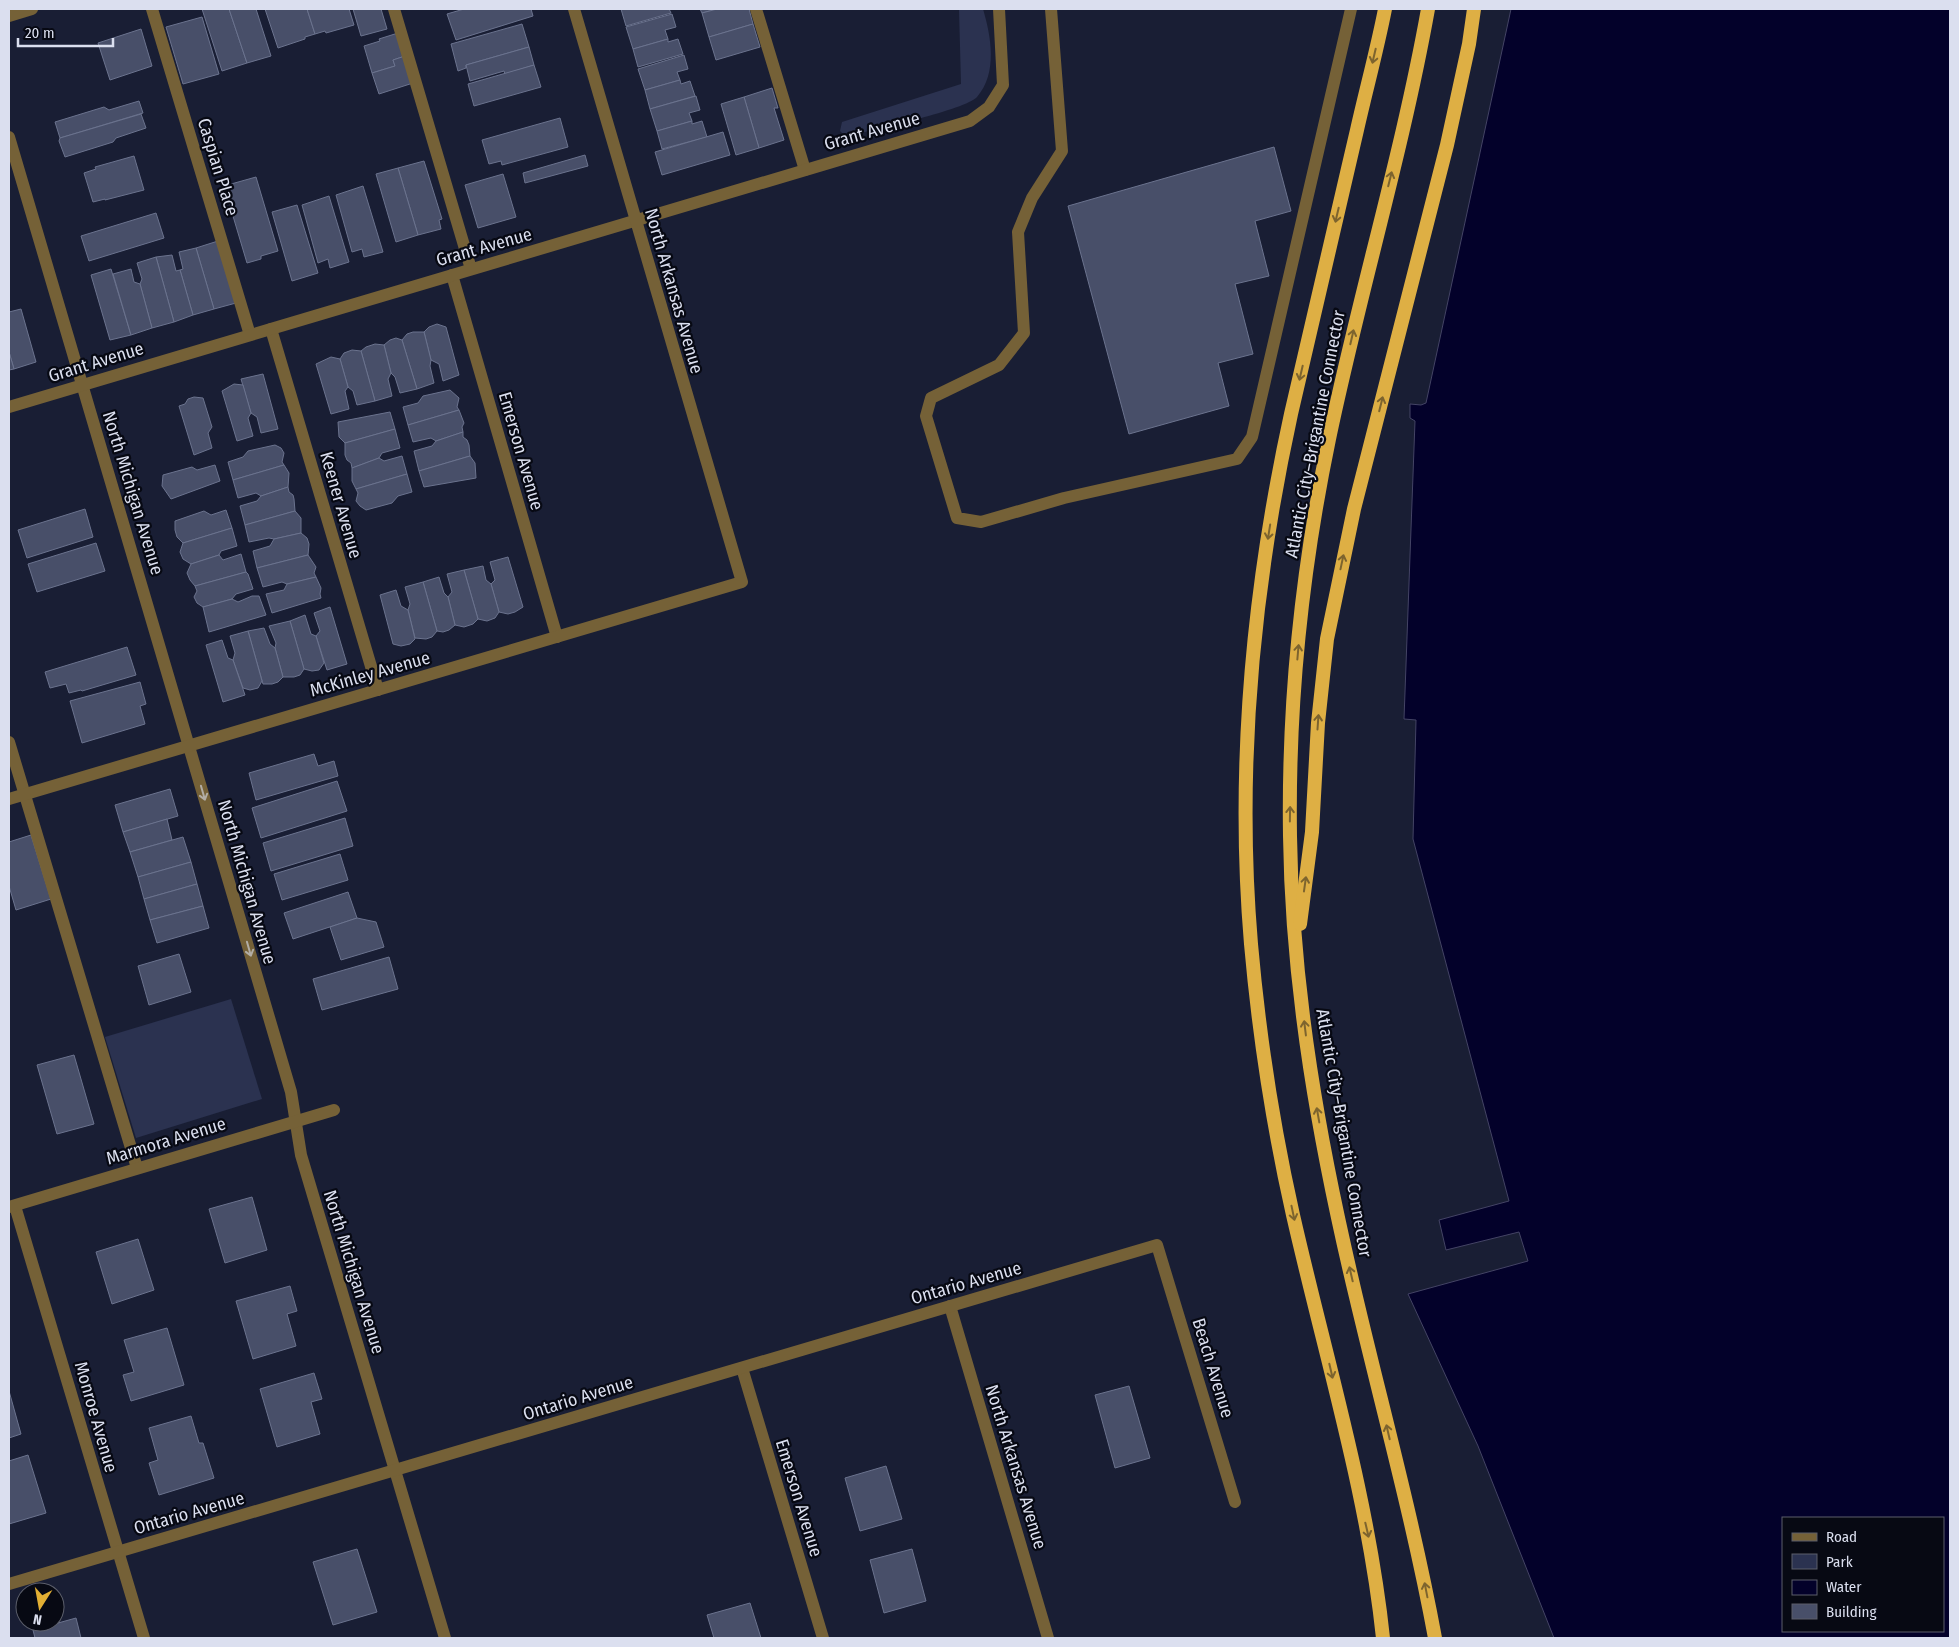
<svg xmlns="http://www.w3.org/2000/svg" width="1959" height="1647" font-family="'Fira Sans Condensed',sans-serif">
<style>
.green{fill:#2b3250}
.water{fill:#03012a;stroke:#444465;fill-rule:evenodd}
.building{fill:#484f69;stroke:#6b738e}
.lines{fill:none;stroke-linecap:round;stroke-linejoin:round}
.service{stroke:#756137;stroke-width:12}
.minor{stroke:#756137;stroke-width:12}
.trunk{stroke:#deaf44;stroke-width:14}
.oneway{stroke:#7d642e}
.oneway2{stroke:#b2ada5}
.labels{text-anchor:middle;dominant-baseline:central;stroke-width:4.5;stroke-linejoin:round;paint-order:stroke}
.street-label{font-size:18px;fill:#dbdfef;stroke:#070913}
</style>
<rect width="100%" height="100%" fill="#191e34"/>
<!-- green -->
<g class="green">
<path d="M959,9H983C991,36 998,73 977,97C965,110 875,129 853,135L843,134L840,131L842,122L961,84Z"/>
<polygon points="231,999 262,1099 136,1138 105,1037"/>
</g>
<!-- water -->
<path class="water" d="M1511,9H1950V1638H1554L1478,1446L1408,1294L1528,1261L1519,1232L1446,1250L1439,1220L1509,1201L1413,839L1416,720L1404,719L1415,421L1410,418V404L1421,405L1426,403ZM1783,1518H1943V1631H1783Z"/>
<!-- building -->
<g class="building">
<polygon points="202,9 229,9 247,63 222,71"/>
<polygon points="229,9 256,9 271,56 247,63"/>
<polygon points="265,9 307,9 315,34 305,37 305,39 278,48"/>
<polygon points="307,9 349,9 354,25 326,33 325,31 315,34"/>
<polygon points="353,9 381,9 387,29 361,36"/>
<polygon points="464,9 531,9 533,16 456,40 447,14"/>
<polygon points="621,9 669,9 671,13 626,26"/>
<polygon points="700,9 717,9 702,13"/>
<polygon points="717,9 749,9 753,24 709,37 702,13"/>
<polygon points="672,14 676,27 665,30 668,39 633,49 626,27"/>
<polygon points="202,17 219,74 183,84 166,27"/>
<polygon points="522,24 529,47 466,65 466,68 458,71 451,44"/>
<polygon points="753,24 760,47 716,60 709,37"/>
<polygon points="141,29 152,66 110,80 98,43"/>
<polygon points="398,33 405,56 393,60 395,66 372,73 364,46 380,41 379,39"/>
<polygon points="668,39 668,42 678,39 683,54 638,67 633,49"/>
<polygon points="529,47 534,65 505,74 504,71 470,81 466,65"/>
<polygon points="684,55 688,69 677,72 680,80 645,90 638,69"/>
<polygon points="405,56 413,83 379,94 372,73 395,66 393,60"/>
<polygon points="534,65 541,87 474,106 468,84"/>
<polygon points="680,80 681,84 690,81 695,96 650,109 645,90"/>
<polygon points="772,88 778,108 774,108 784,140 759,148 744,97"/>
<polygon points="696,96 700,110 689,113 692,121 657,131 650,109"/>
<polygon points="744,97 759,148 736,155 721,104"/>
<polygon points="139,101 143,113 60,138 55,122 104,107 109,110"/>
<polygon points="141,114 146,128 116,138 113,142 65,157 59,141 60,138"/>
<polygon points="560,118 568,147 502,165 501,161 489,164 482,140"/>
<polygon points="692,121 692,124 702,121 707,137 662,149 657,131"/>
<polygon points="723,132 730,155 662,175 655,152"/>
<polygon points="1274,147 1291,211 1255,221 1269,276 1235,284 1253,354 1218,363 1229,406 1129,434 1068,206"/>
<polygon points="585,155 588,166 525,183 523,173"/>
<polygon points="134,156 144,190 105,200 105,199 93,202 84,173 96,169 95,167"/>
<polygon points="424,161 442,219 439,220 441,229 418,235 398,168"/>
<polygon points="398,168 418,235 396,242 376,174"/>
<polygon points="503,174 516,217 478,228 465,185"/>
<polygon points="256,177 278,251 261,256 261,259 247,263 224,186"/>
<polygon points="363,186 383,252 364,257 362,249 352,252 336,195"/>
<polygon points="329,196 349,262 330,268 328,259 318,263 302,205"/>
<polygon points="297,205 318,273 292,281 272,212"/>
<polygon points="156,213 164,238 89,261 81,236"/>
<polygon points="218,241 236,303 214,309 196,248"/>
<polygon points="196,248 214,309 193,315 180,270 183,269 179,252"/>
<polygon points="172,255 176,271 180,270 193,315 174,322 156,257"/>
<polygon points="156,257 174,322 152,328 140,284 142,279 137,263"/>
<polygon points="111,269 131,335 110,340 91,275"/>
<polygon points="131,269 134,282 140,284 152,328 131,335 113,274"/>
<polygon points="21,309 36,362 14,369 9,352 9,312"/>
<polygon points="437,324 446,327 459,375 443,381 439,364 431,360 424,332 429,327"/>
<polygon points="413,332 424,332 431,360 430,366 434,383 417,389 402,340 407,334"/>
<polygon points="396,338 402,340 417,389 400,393 395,377 391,373 384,345 390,340"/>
<polygon points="375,344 384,345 391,373 388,379 392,396 375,401 361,351 366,347"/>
<polygon points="352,350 361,351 375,401 357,405 353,391 348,387 340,359 344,353"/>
<polygon points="9,352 14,369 9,370"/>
<polygon points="331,357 340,359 348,387 345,391 349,409 331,414 316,364"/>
<polygon points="263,374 278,429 261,433 257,417 251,413 241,379"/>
<polygon points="234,384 243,385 251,413 248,418 253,436 237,441 222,391"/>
<polygon points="450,390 459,398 457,407 459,410 408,425 403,407 418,403 423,396"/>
<polygon points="194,397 203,398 212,427 208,433 212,448 194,455 179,406 185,404 188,399"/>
<polygon points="459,410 464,423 462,427 463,432 436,441 431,438 413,442 408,425"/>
<polygon points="390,412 395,429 345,443 339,437 338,422"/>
<polygon points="395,429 400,448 382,453 379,458 352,468 351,463 347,460 345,455 345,443"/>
<polygon points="463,432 463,437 467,440 469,445 470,456 419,471 414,451 432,446 436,441"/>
<polygon points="275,445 281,448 284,453 282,462 284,465 233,480 228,462 243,457 248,451"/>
<polygon points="402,456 407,474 356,489 352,481 352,468 379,458 384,461"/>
<polygon points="470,456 475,463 476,478 424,487 419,471"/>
<polygon points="215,465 220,481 171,499 162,486 163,475 192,467 197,470"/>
<polygon points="284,465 289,473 288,487 261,496 256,493 238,498 233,480"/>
<polygon points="407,474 412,492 398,496 392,503 366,510 360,506 356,501 358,493 356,489"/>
<polygon points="288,487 289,492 293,495 294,499 295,511 245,525 240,506 257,501 261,496"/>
<polygon points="85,509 93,537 27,558 18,530"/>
<polygon points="226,510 232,528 183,543 177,537 175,530 175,521 204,511 211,515"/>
<polygon points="295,511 301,518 301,533 274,539 269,538 249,542 245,525"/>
<polygon points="232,528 237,546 221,551 219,555 191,564 183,559 180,552 183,543"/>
<polygon points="301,533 307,538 309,544 308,555 257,568 253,551 270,546 274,539"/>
<polygon points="96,543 105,571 37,592 28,564"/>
<polygon points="241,554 246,572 195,586 190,580 187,573 191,564 219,555 223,560"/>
<polygon points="308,555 316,567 314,573 316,577 287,584 282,582 263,587 257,568"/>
<polygon points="508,557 523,607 515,612 508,614 499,612 491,584 495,580 490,562"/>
<polygon points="483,566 486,580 491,584 499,612 495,618 487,621 478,619 464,570"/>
<polygon points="464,570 478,619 473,624 464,627 455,625 448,597 452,592 447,574"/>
<polygon points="246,572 248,574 253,589 236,594 232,599 203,607 197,603 194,597 197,591 195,586"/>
<polygon points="316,577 321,588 320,594 321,598 272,613 266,594 284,590 287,584"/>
<polygon points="439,577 444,593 448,597 455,625 449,630 443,632 437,631 423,582"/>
<polygon points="423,582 437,631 432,637 426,639 415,638 408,610 410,604 405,587"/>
<polygon points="396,590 401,606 408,610 415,639 410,644 401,646 393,644 380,595"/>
<polygon points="252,596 259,596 266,615 209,632 203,607 232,599 238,602"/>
<polygon points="330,607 347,664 327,670 316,636 320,631 314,613"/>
<polygon points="305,615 311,634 316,636 324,663 319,670 312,671 304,669 290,621"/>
<polygon points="290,621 304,669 300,675 294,677 283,677 275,648 276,643 269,626"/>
<polygon points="264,628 270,644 275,648 283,677 278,682 272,684 263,684 248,631"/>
<polygon points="248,631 262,681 258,688 250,690 243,688 233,660 235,653 230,636"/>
<polygon points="222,640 228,658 233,660 245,695 223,702 206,645"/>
<polygon points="127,647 136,675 82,691 81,690 69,693 66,684 50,688 45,672"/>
<polygon points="140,682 146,704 140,706 145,724 82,743 70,701"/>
<polygon points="314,754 318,766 334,761 338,776 256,800 249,773"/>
<polygon points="337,781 347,811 261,838 252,808"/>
<polygon points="170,789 178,816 123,832 115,805"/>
<polygon points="345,818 353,846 271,871 263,843"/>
<polygon points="167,819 172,840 130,852 123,832"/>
<polygon points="31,835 51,899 16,910 9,886 9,842"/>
<polygon points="183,837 191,862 138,877 130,852"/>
<polygon points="340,854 348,880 282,900 274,874"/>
<polygon points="191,862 197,884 144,899 138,877"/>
<polygon points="197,884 203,906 150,920 144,899"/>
<polygon points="348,892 357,918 293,939 284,913"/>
<polygon points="203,906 209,928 157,943 150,920"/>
<polygon points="357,918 376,922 384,947 341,960 330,927"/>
<polygon points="179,954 191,992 149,1005 138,966"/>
<polygon points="389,957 398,989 322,1010 313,979"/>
<polygon points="74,1055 94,1124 57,1134 37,1065"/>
<polygon points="252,1197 267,1250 225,1263 209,1209"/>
<polygon points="138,1239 154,1290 112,1304 96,1252"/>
<polygon points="290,1286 297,1311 287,1314 296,1346 253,1359 236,1301"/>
<polygon points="167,1328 184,1385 131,1401 123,1375 134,1372 124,1340"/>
<polygon points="314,1373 322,1399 311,1402 320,1434 277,1447 260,1389"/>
<polygon points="1129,1386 1150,1458 1115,1468 1095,1395"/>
<polygon points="9,1391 21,1434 9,1438"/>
<polygon points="191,1416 199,1443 203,1443 214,1478 159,1495 149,1463 158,1460 149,1428"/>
<polygon points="28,1455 46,1513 9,1524 9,1461"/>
<polygon points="886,1466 902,1519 860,1531 845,1478"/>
<polygon points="357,1549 377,1612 333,1625 313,1562"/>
<polygon points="912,1549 926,1601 884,1613 870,1560"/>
<polygon points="750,1603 761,1638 714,1638 707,1615"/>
<polygon points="76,1618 81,1638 35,1638 33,1630"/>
</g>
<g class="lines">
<!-- service -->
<g class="service">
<polyline points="152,9 250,335"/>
<polyline points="394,9 471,269"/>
<polyline points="756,9 805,170"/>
<polyline points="1051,9 1062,151 1032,198 1018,232 1024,333 999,365 931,398 926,416 957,518 981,522 1064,498 1237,459 1252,437 1351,9"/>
<polyline points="9,742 137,1168"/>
</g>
<!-- minor -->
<g class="minor">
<polyline points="9,16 32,9"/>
<polyline points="9,137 291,1092 301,1155 445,1638"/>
<polyline points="452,275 557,637"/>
<polyline points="271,329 378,690"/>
<polyline points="9,407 970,121 989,107 1003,85 999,9"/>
<polyline points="9,799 742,582 574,9"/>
<polyline points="15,1206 144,1638"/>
<polyline points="9,1207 334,1110"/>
<polyline points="950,1306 1048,1638"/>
<polyline points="742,1368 823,1638"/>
<polyline points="9,1584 1157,1245 1235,1502"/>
</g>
<!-- trunk -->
<g class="trunk">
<path d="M1428,9C1402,154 1359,295 1329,439C1302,569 1288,704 1290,836C1292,992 1320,1146 1356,1297C1383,1411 1414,1524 1435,1638"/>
<polyline points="1300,924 1312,832 1318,723 1327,639 1354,509 1447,145 1469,44 1474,9"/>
<path d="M1383,1638C1368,1495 1325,1356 1293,1215C1273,1126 1259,1035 1251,944C1236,767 1253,588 1291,414C1312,320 1335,225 1357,130C1366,90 1377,50 1385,9"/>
</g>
</g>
<!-- one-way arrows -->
<defs><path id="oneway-shaft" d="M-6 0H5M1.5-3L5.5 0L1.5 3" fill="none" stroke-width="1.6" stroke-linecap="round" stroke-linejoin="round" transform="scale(1.25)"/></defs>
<g class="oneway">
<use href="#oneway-shaft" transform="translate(1374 56) rotate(103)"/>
<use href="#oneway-shaft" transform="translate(1390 179) rotate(-76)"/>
<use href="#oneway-shaft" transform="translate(1337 215) rotate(103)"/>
<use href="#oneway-shaft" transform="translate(1352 337) rotate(-77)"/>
<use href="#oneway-shaft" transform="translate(1301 373) rotate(103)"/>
<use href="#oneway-shaft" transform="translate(1381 404) rotate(-76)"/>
<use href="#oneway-shaft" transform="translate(1269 532) rotate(99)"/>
<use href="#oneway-shaft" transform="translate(1342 562) rotate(-78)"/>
<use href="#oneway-shaft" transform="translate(1298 652) rotate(-85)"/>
<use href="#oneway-shaft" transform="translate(1318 722) rotate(-86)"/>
<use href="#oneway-shaft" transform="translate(1290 814) rotate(-89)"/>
<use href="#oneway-shaft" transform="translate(1305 884) rotate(-82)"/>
<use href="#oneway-shaft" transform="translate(1305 1028) rotate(-97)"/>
<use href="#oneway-shaft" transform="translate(1318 1115) rotate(-100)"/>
<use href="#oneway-shaft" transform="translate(1293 1213) rotate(78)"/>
<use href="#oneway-shaft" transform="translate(1351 1274) rotate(-103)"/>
<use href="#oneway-shaft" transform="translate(1331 1371) rotate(77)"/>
<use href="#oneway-shaft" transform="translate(1388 1432) rotate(-103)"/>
<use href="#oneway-shaft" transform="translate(1367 1530) rotate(77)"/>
<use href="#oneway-shaft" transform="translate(1426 1590) rotate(-101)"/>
</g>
<g class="oneway2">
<use href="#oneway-shaft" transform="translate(203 793) rotate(74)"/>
<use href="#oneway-shaft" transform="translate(249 949) rotate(74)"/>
</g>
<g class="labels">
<!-- street labels -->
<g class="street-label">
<text transform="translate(872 131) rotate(-16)">Grant Avenue</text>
<text transform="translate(218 167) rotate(73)">Caspian Place</text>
<text transform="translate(484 247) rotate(-16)">Grant Avenue</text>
<text transform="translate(674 291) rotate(74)">North Arkansas Avenue</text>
<text transform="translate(96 362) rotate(-17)">Grant Avenue</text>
<text transform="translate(1315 434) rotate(-79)">Atlantic City–Brigantine Connector</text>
<text transform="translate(521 451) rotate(74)">Emerson Avenue</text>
<text transform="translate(133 493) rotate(73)">North Michigan Avenue</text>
<text transform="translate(341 505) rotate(74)">Keener Avenue</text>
<text transform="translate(370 674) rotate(-16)">McKinley Avenue</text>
<text transform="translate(247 882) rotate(74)">North Michigan Avenue</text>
<text transform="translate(1344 1133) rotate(80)">Atlantic City–Brigantine Connector</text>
<text transform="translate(166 1141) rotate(-17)">Marmora Avenue</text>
<text transform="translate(354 1272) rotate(73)">North Michigan Avenue</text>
<text transform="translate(966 1283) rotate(-16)">Ontario Avenue</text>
<text transform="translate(1213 1368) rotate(73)">Beach Avenue</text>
<text transform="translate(578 1398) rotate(-17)">Ontario Avenue</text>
<text transform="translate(96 1417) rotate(74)">Monroe Avenue</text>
<text transform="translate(1016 1467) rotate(73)">North Arkansas Avenue</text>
<text transform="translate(799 1498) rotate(73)">Emerson Avenue</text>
<text transform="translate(189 1513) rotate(-16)">Ontario Avenue</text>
</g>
</g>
<!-- border -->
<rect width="1959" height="1647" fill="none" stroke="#dbdfef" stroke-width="20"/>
<!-- legend -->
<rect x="1782" y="1517" width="162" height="115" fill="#070913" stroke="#5c5f6b"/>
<rect x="1792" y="1533" width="25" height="8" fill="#756137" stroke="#5c5f6b"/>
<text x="1826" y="1542" font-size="15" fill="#dbdfef">Road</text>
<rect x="1792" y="1554" width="25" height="15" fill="#2b3250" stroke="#5c5f6b"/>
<text x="1826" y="1567" font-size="15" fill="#dbdfef">Park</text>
<rect x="1792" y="1580" width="25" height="15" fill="#03012a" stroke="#5c5f6b"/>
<text x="1826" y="1592" font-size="15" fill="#dbdfef">Water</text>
<rect x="1792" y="1604" width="25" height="15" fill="#484f69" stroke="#5c5f6b"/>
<text x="1826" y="1617" font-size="15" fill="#dbdfef">Building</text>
<!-- north arrow -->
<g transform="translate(40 1607) rotate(191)"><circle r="24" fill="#070913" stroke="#5c5f6b"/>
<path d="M0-4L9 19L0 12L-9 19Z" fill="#e2af34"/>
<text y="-8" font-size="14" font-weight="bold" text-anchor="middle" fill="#dbdfef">N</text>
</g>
<!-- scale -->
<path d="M18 38v8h95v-8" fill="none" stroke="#dbdfef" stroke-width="2.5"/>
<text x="25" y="38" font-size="15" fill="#dbdfef" stroke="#070913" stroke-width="4" paint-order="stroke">20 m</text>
</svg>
